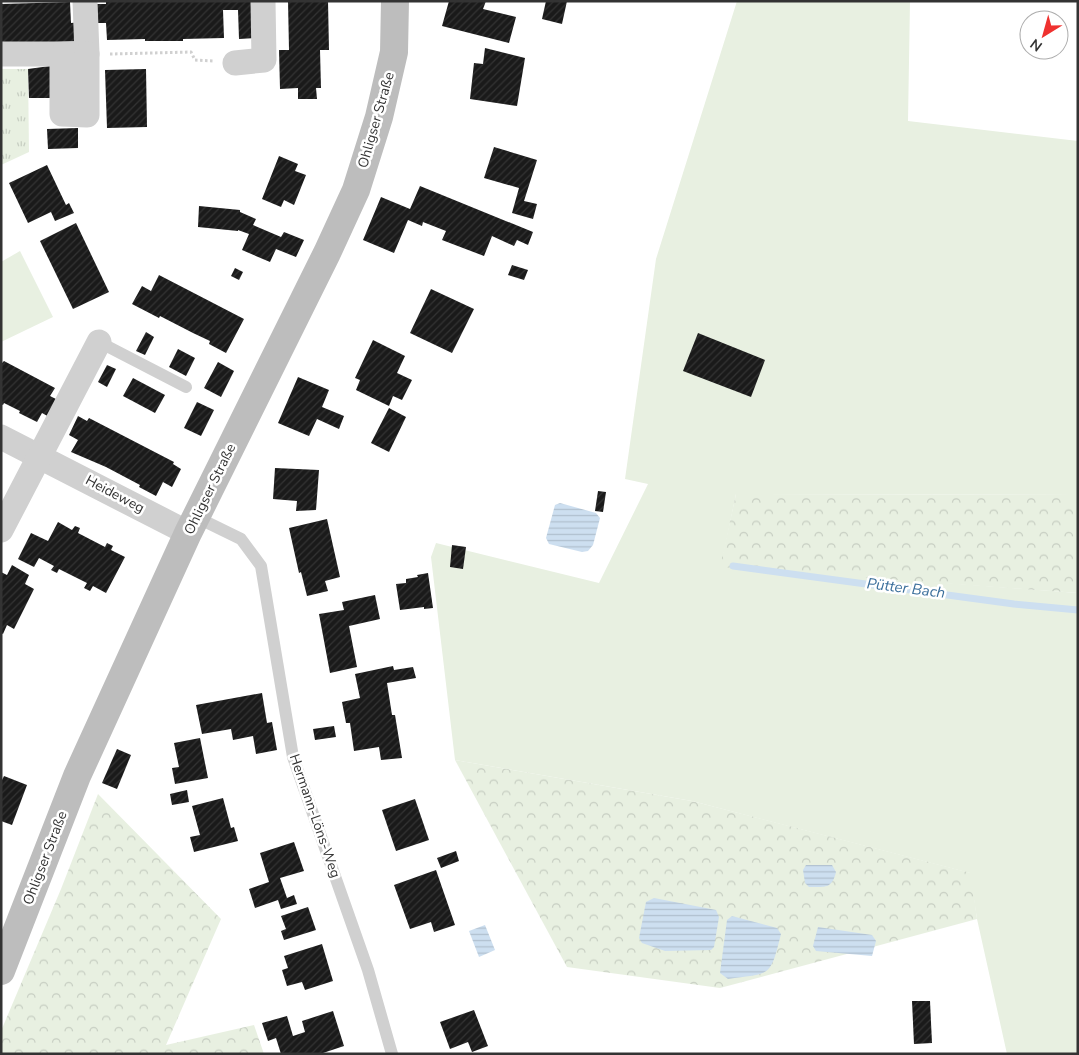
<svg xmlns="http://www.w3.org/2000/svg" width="1079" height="1055" font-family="'Nunito Sans',sans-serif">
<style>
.grass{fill:#e8f0e1}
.forest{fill:url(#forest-crowns)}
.park{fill:url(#park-tufts)}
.water{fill:url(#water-rules)}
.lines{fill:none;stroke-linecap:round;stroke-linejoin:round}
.stream{stroke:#cddff0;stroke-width:7}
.building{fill:url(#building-hatch)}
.path{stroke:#d0d0d0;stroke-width:3;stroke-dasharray:2.5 2.5;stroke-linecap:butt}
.service{stroke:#d0d0d0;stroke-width:12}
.minor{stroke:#d0d0d0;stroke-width:25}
.secondary{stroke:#bdbdbd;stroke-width:28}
.labels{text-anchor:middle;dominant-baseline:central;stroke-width:5;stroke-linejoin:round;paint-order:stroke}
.street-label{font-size:14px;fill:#333;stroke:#fff}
.water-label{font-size:15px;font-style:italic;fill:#3a6e9b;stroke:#fff}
</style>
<defs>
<pattern id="forest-crowns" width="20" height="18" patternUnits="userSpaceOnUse" patternTransform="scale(1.25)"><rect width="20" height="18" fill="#e8f0e1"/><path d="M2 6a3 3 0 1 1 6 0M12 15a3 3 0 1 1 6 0" fill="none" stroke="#c7cec2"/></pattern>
<pattern id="park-tufts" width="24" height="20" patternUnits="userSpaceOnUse" patternTransform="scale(1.25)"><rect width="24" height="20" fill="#e8f0e1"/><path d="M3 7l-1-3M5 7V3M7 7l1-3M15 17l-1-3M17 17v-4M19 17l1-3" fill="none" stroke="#c7cec2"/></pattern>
<pattern id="water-rules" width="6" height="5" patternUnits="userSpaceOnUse" patternTransform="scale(1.25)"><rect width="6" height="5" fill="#cddff0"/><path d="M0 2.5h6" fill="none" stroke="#b0c0ce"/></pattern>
<pattern id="building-hatch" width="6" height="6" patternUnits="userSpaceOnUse" patternTransform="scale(1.25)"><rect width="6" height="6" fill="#1a1a1a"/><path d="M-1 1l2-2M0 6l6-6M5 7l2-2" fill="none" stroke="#333"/></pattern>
</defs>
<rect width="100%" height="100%" fill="#fff"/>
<!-- grass -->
<g class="grass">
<polygon points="737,1 910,1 908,121 1078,141 1078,495 736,494 721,566 1078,593 1078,1054 1007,1054 977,919 970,873 692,801 455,760 431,557 436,543 599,583 648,484 625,479 656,259"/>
<polygon points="20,251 53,317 1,342 1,262"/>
</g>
<!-- forest -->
<g class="forest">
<polygon points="736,494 1078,495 1078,593 720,567"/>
<polygon points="455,760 692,801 971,873 977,919 720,988 567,967"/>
<polygon points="98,794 221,919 166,1045 254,1025 264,1054 1,1054 1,1031 61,889"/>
</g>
<!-- park -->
<polygon class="park" points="1,69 28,69 29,152 1,165"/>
<!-- water -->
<g class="water">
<polygon points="560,503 596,513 600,518 593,545 588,551 582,552 549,544 546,538 555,505"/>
<path d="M806,865H832L836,872C832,889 825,887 809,887L805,883L803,870Z"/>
<polygon points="654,898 716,910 719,917 714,947 711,950 665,951 642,943 639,938 646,902"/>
<path d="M732,916L777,928L781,934C770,978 771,973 728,979L720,973L727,920Z"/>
<polygon points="485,925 495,950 479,957 469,931"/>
<polygon points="818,927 872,935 876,941 872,956 816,951 813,946"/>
</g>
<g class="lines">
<!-- stream -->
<polyline class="stream" points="733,566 1014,604 1078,610"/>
</g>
<!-- building -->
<g class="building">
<polygon points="106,1 257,1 258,38 239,39 238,10 223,10 224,38 183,39 183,41 145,41 145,39 107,40 106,23 96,23 96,4 106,4"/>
<polygon points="288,1 328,1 329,50 320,50 321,88 316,88 317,99 298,99 298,88 280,89 279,50 289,50"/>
<polygon points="449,1 486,1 483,9 516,17 509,43 442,26"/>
<polygon points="546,1 567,1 562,24 542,19"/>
<polygon points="70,2 71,23 81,22 82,41 1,44 1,4"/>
<polygon points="485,48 525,58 517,106 470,99 474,63 483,64"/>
<polygon points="50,66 50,98 29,98 28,69"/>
<polygon points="146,69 147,127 107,128 105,70"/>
<polygon points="78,128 78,148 48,149 47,129"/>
<polygon points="494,147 537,160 524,201 537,204 533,219 512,213 519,188 484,178"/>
<polygon points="279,156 298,164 295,171 306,175 294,205 284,200 281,207 262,199"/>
<polygon points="47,165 66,205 69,203 74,213 55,221 51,212 28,223 9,183"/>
<polygon points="420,186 533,232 528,245 517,240 514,246 492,236 484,256 442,240 446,231 423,222 422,226 408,220 394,253 363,240 381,197 410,209"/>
<polygon points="199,206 240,210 240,212 256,219 253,225 281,237 284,232 304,240 296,257 276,249 270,262 242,250 249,234 238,230 238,231 198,227"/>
<polygon points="76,223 109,292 73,309 40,241"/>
<polygon points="512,265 528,270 524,280 508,275"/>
<polygon points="235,268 243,272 239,280 231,276"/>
<polygon points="159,275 244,319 226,353 209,344 210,341 193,333 160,316 159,318 132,304 142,286 151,291"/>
<polygon points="431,289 474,309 452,353 410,333"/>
<polygon points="146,332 154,337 145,355 136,351"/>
<polygon points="698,333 765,360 751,397 683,371"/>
<polygon points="373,340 405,356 397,373 412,380 402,400 393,396 389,406 356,390 360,380 355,378"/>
<polygon points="178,349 195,358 186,376 169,367"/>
<polygon points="4,361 55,388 50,396 60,401 51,418 42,413 37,422 19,413 20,411 4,403 3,405 1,404 1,364"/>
<polygon points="218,362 234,371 221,397 204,388"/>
<polygon points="107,365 116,369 107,387 98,382"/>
<polygon points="298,377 329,390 322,407 344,416 339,429 317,419 309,436 278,423"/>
<polygon points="133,378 165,395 155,413 123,396"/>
<polygon points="197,402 214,410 201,436 184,428"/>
<polygon points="389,408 406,417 389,452 371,443"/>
<polygon points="78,416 87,421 89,418 174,462 173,464 181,469 172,487 163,482 156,496 139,487 140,485 106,467 71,452 78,440 69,435"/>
<polygon points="275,468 319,470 316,510 296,511 297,501 273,499"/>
<polygon points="598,491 606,492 603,512 595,511"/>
<polygon points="327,519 340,577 325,581 328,591 307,596 301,572 299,573 289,528"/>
<polygon points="58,522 72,530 75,526 80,528 78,533 105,547 107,543 113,546 111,550 125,557 106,593 93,586 90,591 84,588 87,583 59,569 57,573 51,570 54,566 39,558 34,567 18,559 31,533 48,541"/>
<polygon points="452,545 466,547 463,569 450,567"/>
<polygon points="12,565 29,575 25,584 34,589 14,629 7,625 3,634 1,633 1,572 7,575"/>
<polygon points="428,573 433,608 424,609 424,607 400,610 396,584 406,583 406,579 418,577 417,575"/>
<polygon points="375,595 380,619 349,626 357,667 330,673 319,614 344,610 342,602"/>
<polygon points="393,666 394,670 413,667 416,678 387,683 392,715 395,715 402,758 381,760 379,747 354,751 350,723 346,723 342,702 360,698 355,674"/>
<polygon points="262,693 267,723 272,722 277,750 256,754 253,736 233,740 231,729 202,734 196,705"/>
<polygon points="334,726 336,737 315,740 313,729"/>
<polygon points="200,738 208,778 175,784 172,768 179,767 174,743"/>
<polygon points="117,749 131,755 117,789 102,783"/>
<polygon points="4,776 27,785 12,825 1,821 1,782"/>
<polygon points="187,790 189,802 172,805 170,794"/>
<polygon points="223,798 231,828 234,827 238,841 194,852 190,837 200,835 192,806"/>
<polygon points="415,799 429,840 396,851 382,810"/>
<polygon points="294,842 304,871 280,878 287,898 294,895 297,904 281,909 278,900 255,908 249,889 269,882 260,853"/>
<polygon points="456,851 459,861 441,868 437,858"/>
<polygon points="436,870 455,925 434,932 431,922 410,929 394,885"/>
<polygon points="308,907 316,930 284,940 281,931 286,929 281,916"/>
<polygon points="322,944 333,981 305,990 302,982 287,986 282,970 288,968 284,956"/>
<polygon points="912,1001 930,1001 932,1043 914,1044"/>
<polygon points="474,1010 488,1046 472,1052 468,1042 450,1049 440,1022"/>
<polygon points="333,1011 344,1046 320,1054 281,1054 276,1038 268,1041 262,1023 287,1016 293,1036 305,1032 302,1021"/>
</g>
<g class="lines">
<!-- path -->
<polyline class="path" points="110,54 191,52 195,60 213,61"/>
<!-- service -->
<g class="service">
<polyline points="99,342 186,387"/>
<polyline points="196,517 241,539 261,566 293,757 368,970 392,1054"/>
</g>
<!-- minor -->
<g class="minor">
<polyline points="1,54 87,54 85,1"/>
<polyline points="62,55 62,114 87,115 87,54"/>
<polyline points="235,63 264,60 263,1"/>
<polyline points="1,437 188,533"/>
<polyline points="1,530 99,342"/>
</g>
<!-- secondary -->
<polyline class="secondary" points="1,971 77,776 188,533 327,253 356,190 379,117 394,52 395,1"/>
</g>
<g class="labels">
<!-- street labels -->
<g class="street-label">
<text transform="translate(376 120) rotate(-74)">Ohligser Straße</text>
<text transform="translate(210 489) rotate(-64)">Ohligser Straße</text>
<text transform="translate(115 494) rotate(28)">Heideweg</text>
<text transform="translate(315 816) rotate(71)">Hermann-Löns-Weg</text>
<text transform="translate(45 858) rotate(-69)">Ohligser Straße</text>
</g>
<!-- water labels -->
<g class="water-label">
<text transform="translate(906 588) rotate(7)">Pütter Bach</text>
</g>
</g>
<!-- border -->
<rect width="1079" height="1055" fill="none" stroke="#333333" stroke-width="5"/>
<!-- north arrow -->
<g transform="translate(1044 35) rotate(217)"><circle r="24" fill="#ffffff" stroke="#adadad"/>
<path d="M0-4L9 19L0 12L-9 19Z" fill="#ef312f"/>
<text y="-8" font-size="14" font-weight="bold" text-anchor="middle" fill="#333333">N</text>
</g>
</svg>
